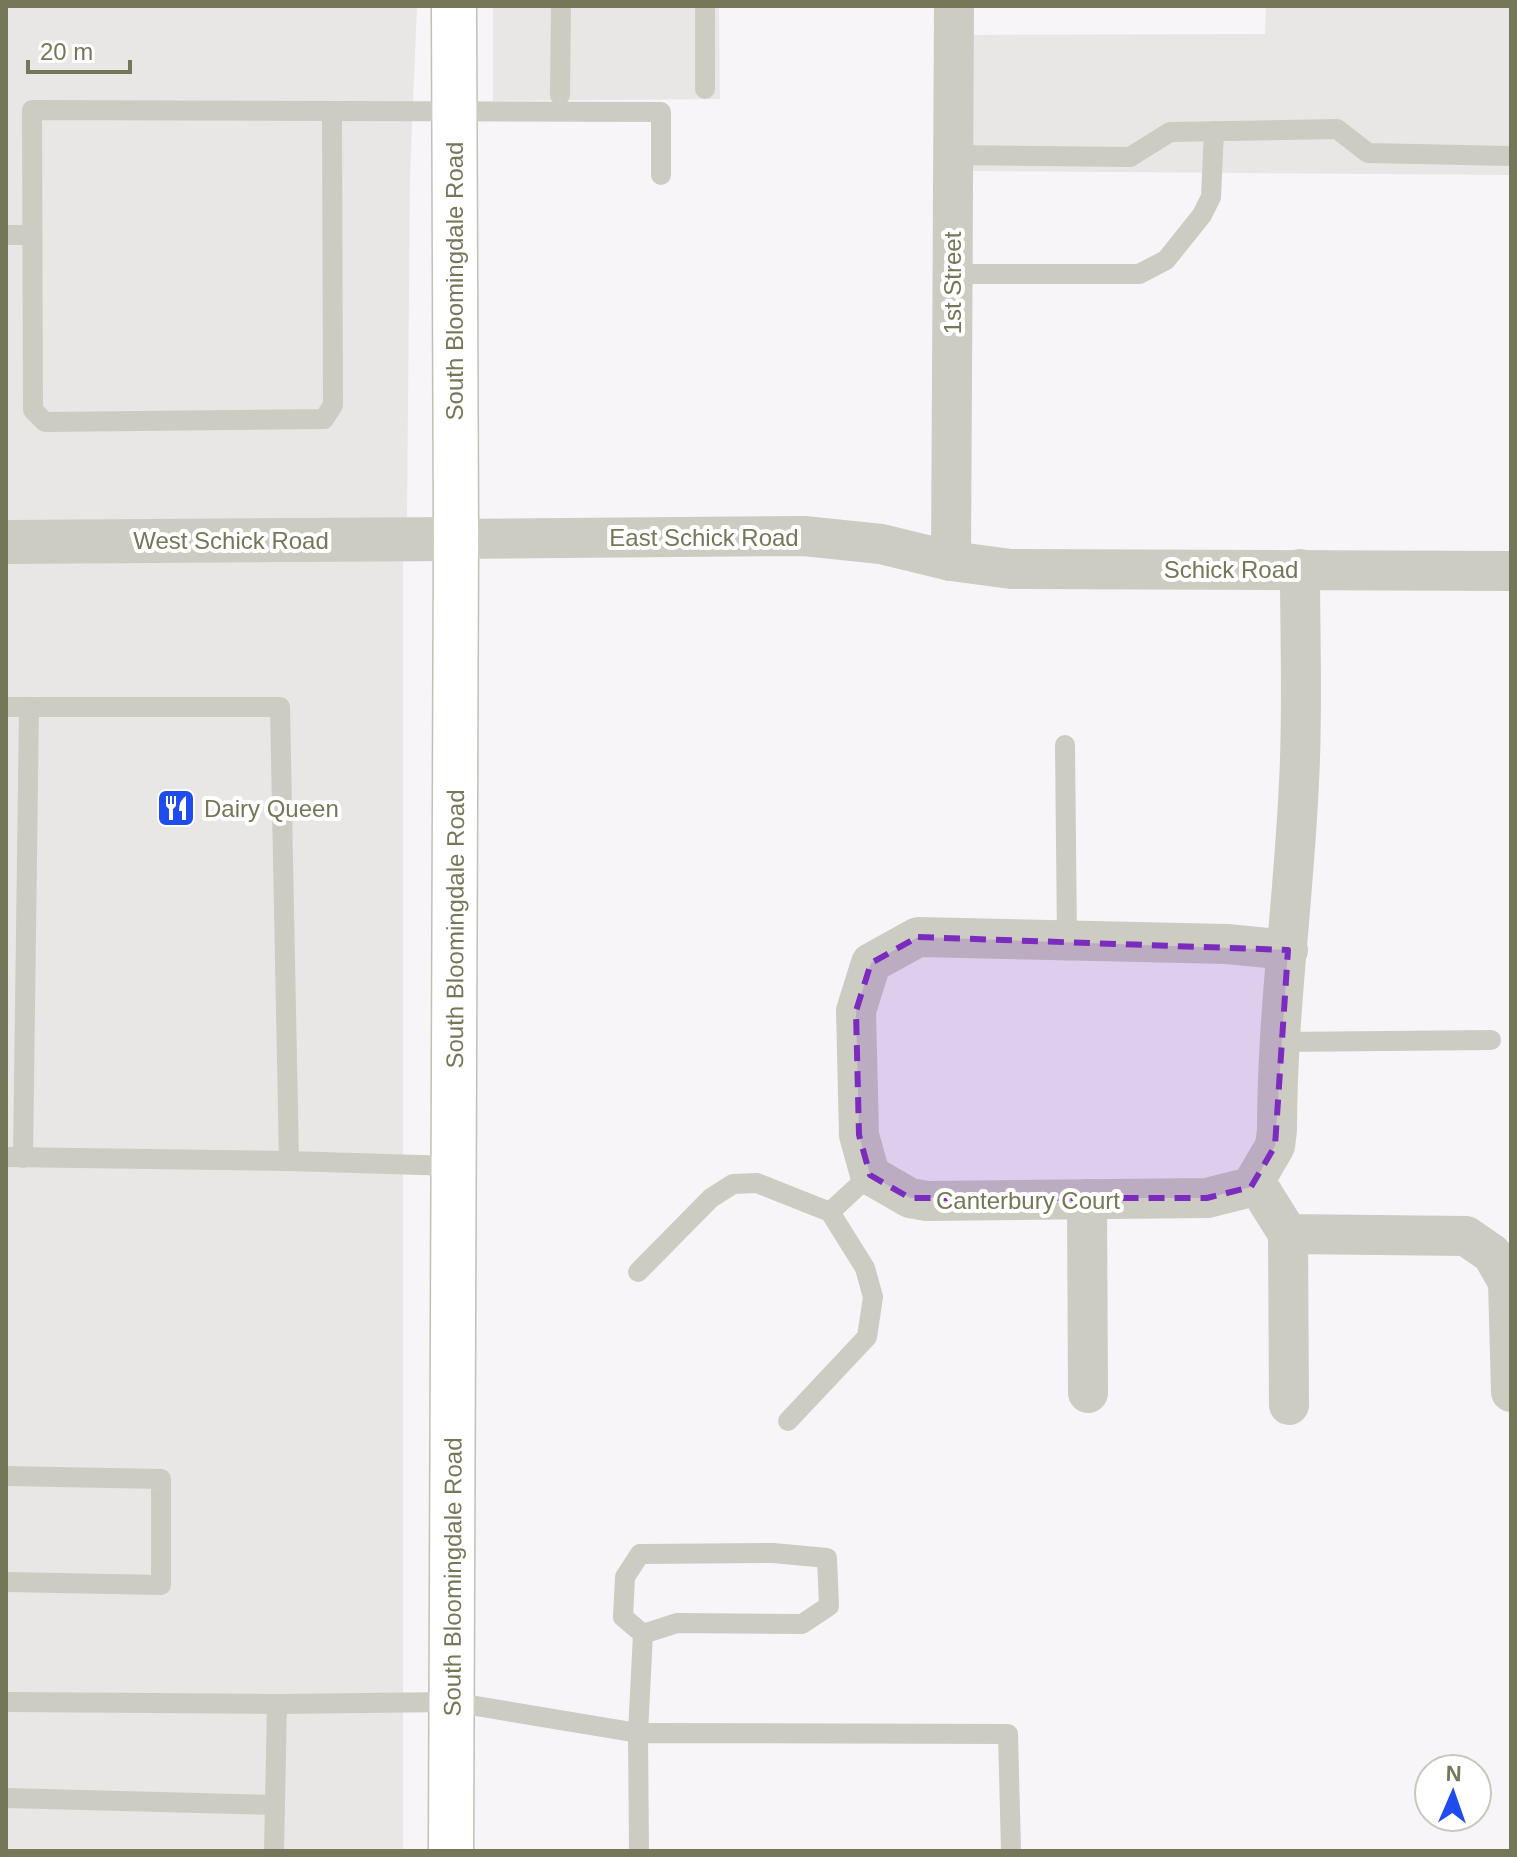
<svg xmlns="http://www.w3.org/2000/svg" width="1517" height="1857" font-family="Helvetica,sans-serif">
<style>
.built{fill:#e8e7e6}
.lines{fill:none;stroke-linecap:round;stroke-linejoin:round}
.secondary-casing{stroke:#c0c0b5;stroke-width:47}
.service{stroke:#ccccc3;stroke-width:20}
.minor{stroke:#ccccc3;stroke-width:40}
.tertiary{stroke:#ccccc3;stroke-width:44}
.secondary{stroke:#fff;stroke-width:44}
.marked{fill:#7b2cbf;fill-opacity:0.2;stroke:#7b2cbf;stroke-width:6;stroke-dasharray:16 10;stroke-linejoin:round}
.labels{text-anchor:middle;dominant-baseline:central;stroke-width:8;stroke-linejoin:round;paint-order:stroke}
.street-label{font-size:24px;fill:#767658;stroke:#fff}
.poi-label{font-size:24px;fill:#767658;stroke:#fff;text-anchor:start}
</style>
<rect width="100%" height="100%" fill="#f7f5f8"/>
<!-- built -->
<g class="built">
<polygon points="6,6 417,6 410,175 407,519 6,525"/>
<polygon points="493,6 719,6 720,99 493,101"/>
<polygon points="1266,6 1511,6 1511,175 968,171 971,35 1265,34"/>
<polygon points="403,548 403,1851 6,1851 6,557"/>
</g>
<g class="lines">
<!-- secondary casing -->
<g class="secondary-casing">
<g id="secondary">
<path id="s1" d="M451,1851L456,539L454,6"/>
</g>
</g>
<!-- service -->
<g class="service">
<polyline points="705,89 705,6"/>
<polyline points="560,95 561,6"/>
<polygon points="32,110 332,111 333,405 324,419 45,422 33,410"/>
<polyline points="332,111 661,112 661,175"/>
<polyline points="953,155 1130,157 1170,132 1337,129 1368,153 1511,156"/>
<polyline points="6,235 32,235"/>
<polyline points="952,274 1139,274 1166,260 1202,215 1211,197 1214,131"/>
<polyline points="6,707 280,707 289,1161 453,1166"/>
<polyline points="1065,745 1067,940"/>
<polyline points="1279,1042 1491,1040"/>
<polyline points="6,1157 289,1161"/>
<polyline points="23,1158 29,707"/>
<polyline points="830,1212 870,1175"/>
<polyline points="638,1272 711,1198 733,1184 757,1183 830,1212 865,1268 873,1297 867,1337 788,1421"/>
<polyline points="6,1476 161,1479 161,1585 6,1582"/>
<polyline points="6,1702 277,1704 452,1702 638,1733 643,1634 677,1623 802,1624 829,1606 827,1558 773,1553 640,1554 625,1577 623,1617 643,1634"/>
<polyline points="6,1798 275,1805"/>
<polyline points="274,1851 277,1704"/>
<polyline points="639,1851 638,1733 1008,1734 1011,1851"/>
</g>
<!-- minor -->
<g class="minor">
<polyline points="456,539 804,536 881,544 951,561 1011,569 1511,571"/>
<polyline points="951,561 954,6"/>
<path d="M1288,950L1227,944L918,937L871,963L856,1011L859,1135L870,1175L910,1198L927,1201L1207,1198L1251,1187L1275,1146L1277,1130C1277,1013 1294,898 1299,782C1303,711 1300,640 1300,569"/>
<polyline points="1255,1181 1288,1234 1466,1236 1492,1254 1508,1282 1511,1392"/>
<polyline points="1087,1199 1088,1393"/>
<polyline points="1288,1234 1289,1405"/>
</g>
<!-- tertiary -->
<polyline class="tertiary" points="6,542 456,539"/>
<!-- secondary -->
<use href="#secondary" class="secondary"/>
</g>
<!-- marked area -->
<path class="marked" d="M918,937L1288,950L1275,1146L1251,1187L1207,1198H910L870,1175L859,1135L856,1011L871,963Z"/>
<!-- icons -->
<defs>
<g id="restaurant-square" transform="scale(2)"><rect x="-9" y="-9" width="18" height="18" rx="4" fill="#204bed" stroke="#fff"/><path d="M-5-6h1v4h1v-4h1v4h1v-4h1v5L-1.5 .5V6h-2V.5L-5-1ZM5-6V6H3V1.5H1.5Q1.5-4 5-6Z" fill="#fff"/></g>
</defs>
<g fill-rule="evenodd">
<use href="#restaurant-square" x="176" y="808"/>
</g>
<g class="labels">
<!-- street labels -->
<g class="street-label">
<text transform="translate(454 281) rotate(-90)">South Bloomingdale Road</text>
<text transform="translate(952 283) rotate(-90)">1st Street</text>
<text x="704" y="537">East Schick Road</text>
<text x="231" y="540">West Schick Road</text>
<text x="1231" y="569">Schick Road</text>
<text stroke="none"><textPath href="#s1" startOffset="922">South Bloomingdale Road</textPath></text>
<text x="1028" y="1200">Canterbury Court</text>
<text stroke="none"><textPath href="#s1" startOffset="274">South Bloomingdale Road</textPath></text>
</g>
<!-- poi labels -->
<g class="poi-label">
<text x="204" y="808">Dairy Queen</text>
</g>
</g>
<!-- border -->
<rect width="1517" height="1857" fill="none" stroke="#767658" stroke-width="16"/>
<!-- north arrow -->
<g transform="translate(1453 1793) rotate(2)"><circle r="38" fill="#ffffff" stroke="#c8c8bc" stroke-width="2"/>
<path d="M0-6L14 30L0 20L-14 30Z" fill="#204bed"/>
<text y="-12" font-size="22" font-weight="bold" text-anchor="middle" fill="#767658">N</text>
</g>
<!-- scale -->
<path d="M28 60v12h102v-12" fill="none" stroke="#767658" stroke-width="4"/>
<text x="40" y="60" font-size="24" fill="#767658" stroke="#ffffff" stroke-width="6" paint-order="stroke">20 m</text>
</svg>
